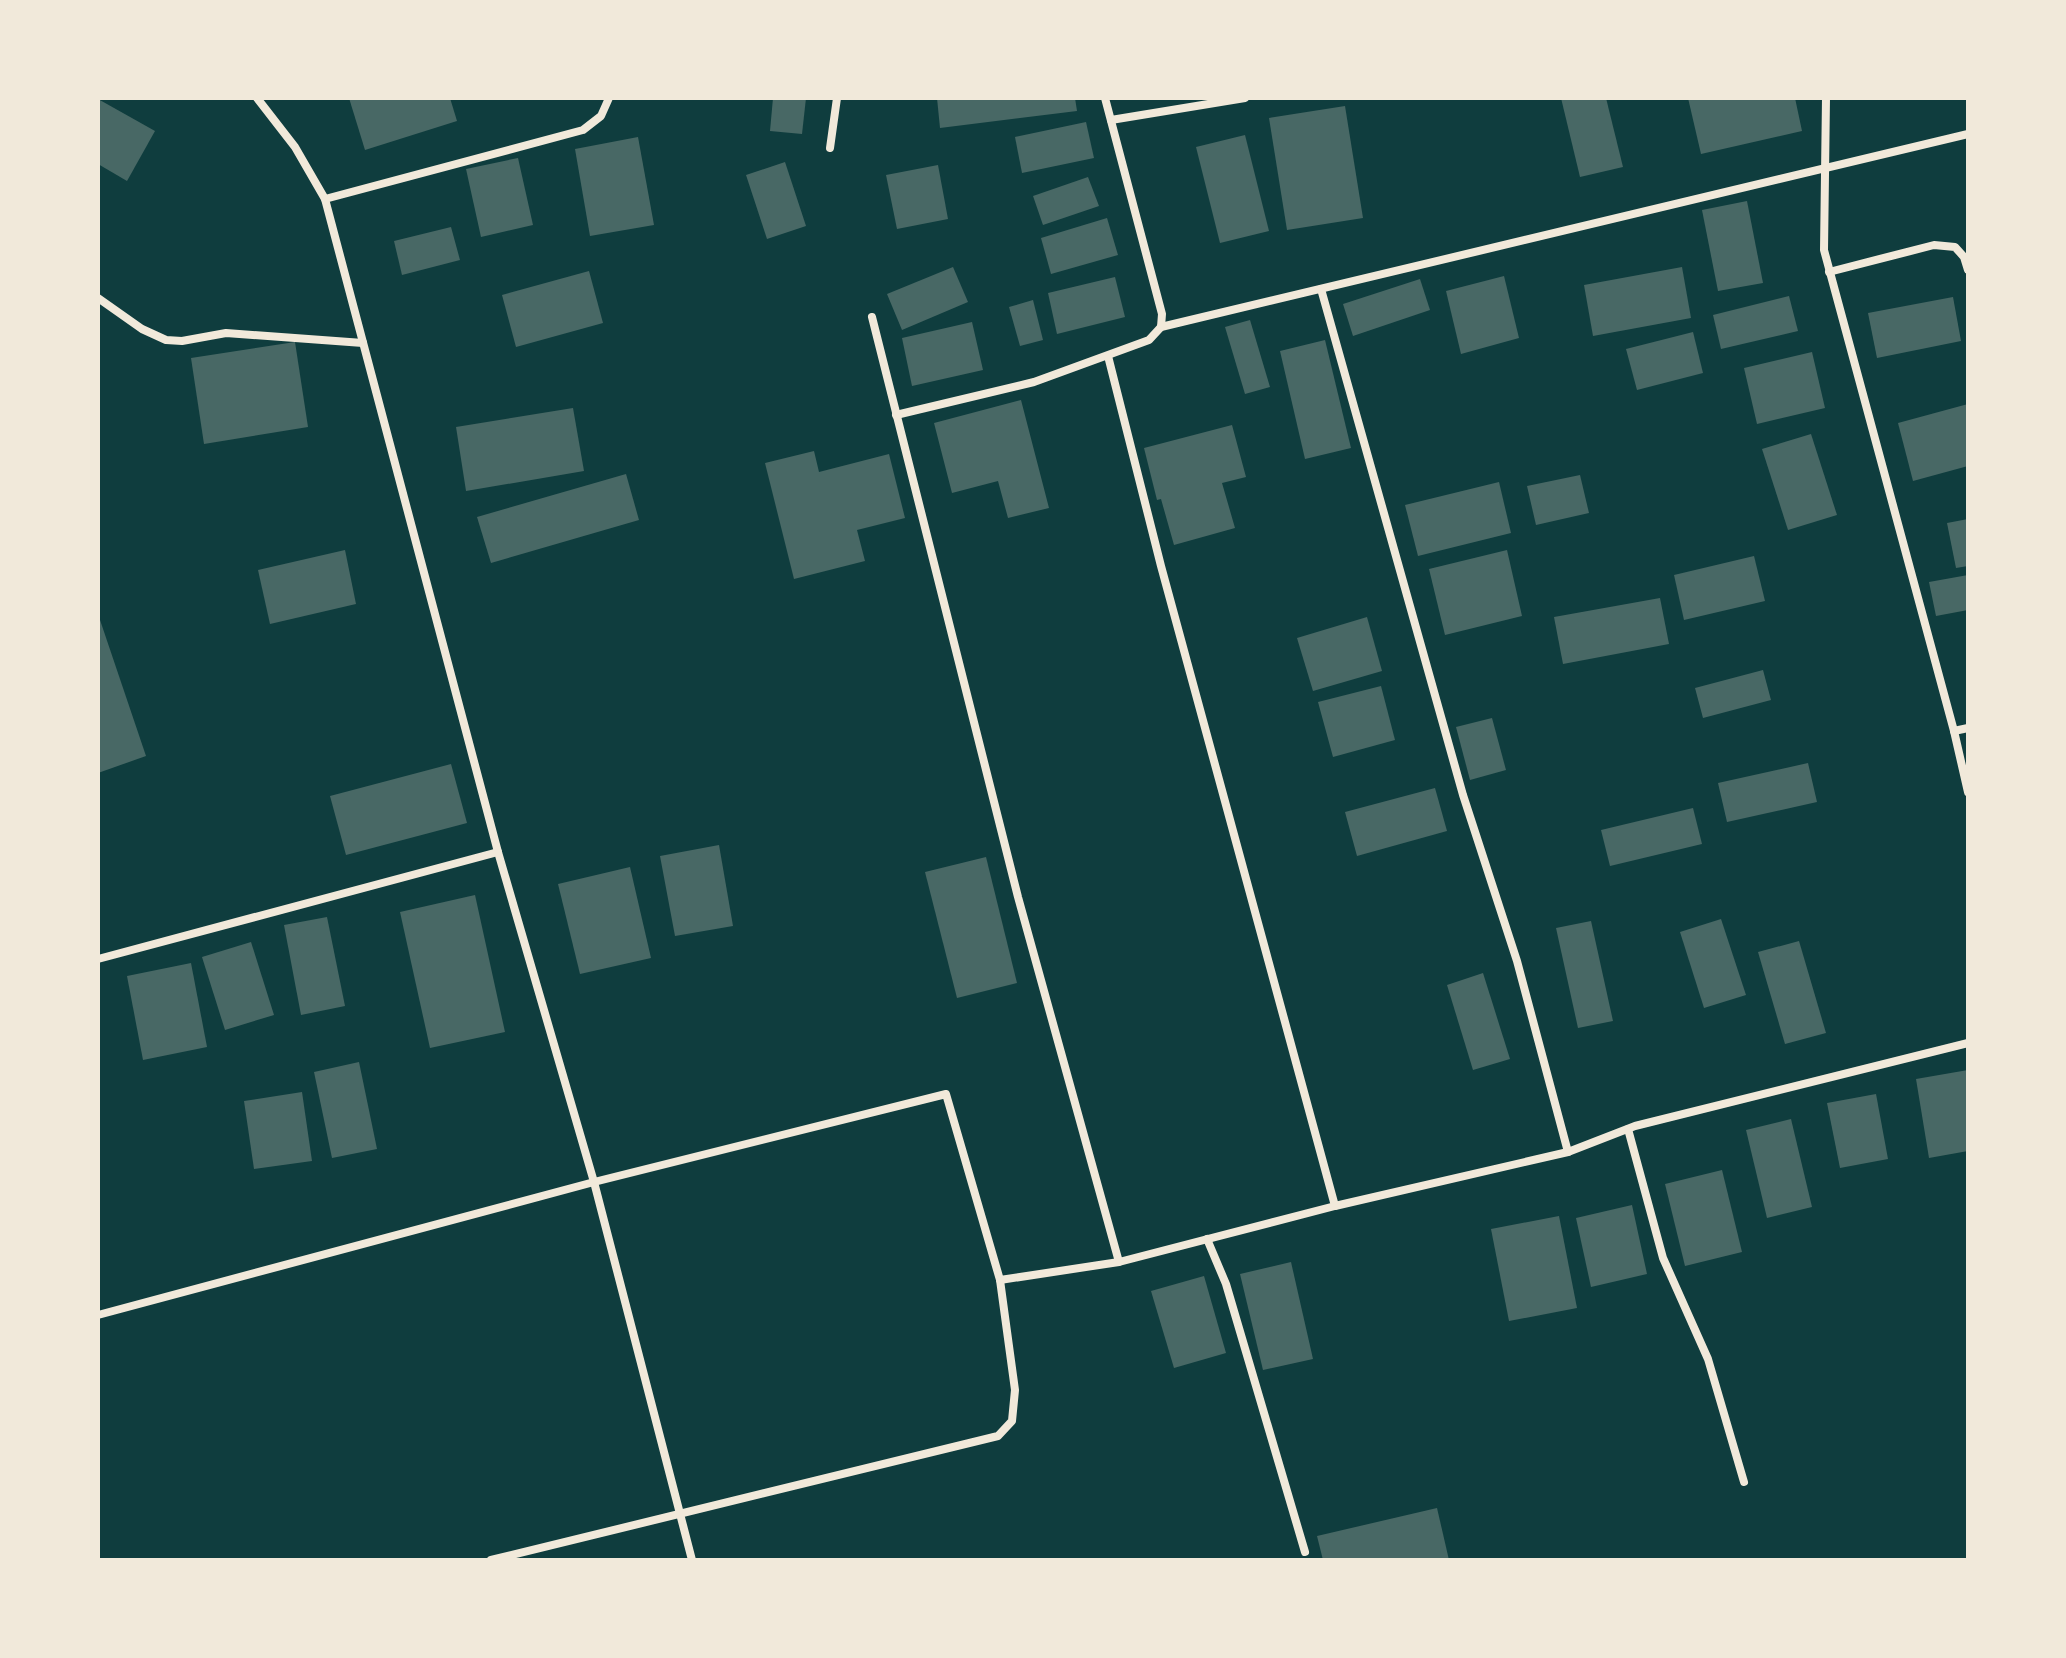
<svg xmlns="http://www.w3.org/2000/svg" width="2066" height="1658" font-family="'Open Sans',sans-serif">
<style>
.building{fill:#486865}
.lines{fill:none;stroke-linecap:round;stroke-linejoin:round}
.minor{stroke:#f1e9da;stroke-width:8}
</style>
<rect width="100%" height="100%" fill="#0f3d3e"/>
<!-- building -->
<g class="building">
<polygon points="349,98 450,98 457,121 365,150"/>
<polygon points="773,98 806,98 802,134 770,131"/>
<polygon points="937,98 1075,98 1077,111 940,128"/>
<polygon points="1561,98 1606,98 1623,167 1580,177"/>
<polygon points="1688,98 1795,98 1802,131 1701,154"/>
<polygon points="98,99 155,131 127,181 98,164"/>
<polygon points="1345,106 1363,218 1287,230 1269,118"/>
<polygon points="1086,122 1094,158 1022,173 1015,137"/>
<polygon points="1245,135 1269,231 1220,243 1196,147"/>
<polygon points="638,137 654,225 590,236 575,149"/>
<polygon points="518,158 533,225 481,237 466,169"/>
<polygon points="785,162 806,226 767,239 746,175"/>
<polygon points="938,165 948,219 897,229 886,175"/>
<polygon points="1088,177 1099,206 1043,225 1033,196"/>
<polygon points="1747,201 1763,283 1718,291 1702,210"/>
<polygon points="1107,218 1118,255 1051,274 1041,238"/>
<polygon points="451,227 460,260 402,275 394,241"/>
<polygon points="953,267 968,302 902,330 887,294"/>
<polygon points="1682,267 1691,318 1593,336 1584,285"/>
<polygon points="589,271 603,323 516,347 502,295"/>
<polygon points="1504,276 1519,338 1461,354 1446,291"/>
<polygon points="1115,277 1125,317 1057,334 1048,293"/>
<polygon points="1420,279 1430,310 1353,336 1343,304"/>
<polygon points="1789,296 1798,331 1721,349 1713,315"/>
<polygon points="1953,297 1961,341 1877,358 1868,313"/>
<polygon points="1033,300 1043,340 1020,346 1009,307"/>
<polygon points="1250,320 1270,387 1245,394 1225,327"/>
<polygon points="972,322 983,370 912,386 902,338"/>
<polygon points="1693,332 1703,373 1637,390 1626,349"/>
<polygon points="1325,340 1351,448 1305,459 1280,351"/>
<polygon points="295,342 308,427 204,444 191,358"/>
<polygon points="1812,352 1825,408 1757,424 1744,368"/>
<polygon points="1021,400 1049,508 1008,518 998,481 952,493 934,423"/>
<polygon points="1968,404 1968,466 1913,481 1898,423"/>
<polygon points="573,408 584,471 466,491 456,427"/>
<polygon points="1232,425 1246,477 1222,483 1235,528 1174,545 1161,499 1157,500 1144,448"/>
<polygon points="1811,434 1837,515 1788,530 1762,449"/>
<polygon points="814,451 819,472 889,454 905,518 857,530 865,561 794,579 765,463"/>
<polygon points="626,474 639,520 491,563 477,517"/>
<polygon points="1580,475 1589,513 1536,525 1527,486"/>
<polygon points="1499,482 1511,533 1418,556 1405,505"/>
<polygon points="1968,519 1968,566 1956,568 1947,523"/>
<polygon points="345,550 356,604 270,624 258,570"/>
<polygon points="1507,550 1522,616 1445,635 1429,569"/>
<polygon points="1754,556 1765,601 1684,620 1674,575"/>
<polygon points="1968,575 1968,610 1936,616 1929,582"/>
<polygon points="1660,598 1669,644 1563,664 1554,617"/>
<polygon points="99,617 146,756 98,773 98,618"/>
<polygon points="1367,617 1382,671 1313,691 1297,638"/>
<polygon points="1763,670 1771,700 1703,718 1695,688"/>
<polygon points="1381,686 1395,740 1333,757 1318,702"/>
<polygon points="1492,718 1506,770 1470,780 1456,727"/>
<polygon points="1808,763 1817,802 1727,822 1718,783"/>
<polygon points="451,764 467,823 346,855 330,796"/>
<polygon points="1435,788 1447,831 1357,856 1345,812"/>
<polygon points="1693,808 1702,844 1610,866 1601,830"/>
<polygon points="719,845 733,926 675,936 660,856"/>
<polygon points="986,857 1017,983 957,998 925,872"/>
<polygon points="630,867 651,958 580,974 558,884"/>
<polygon points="475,895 505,1032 430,1048 400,912"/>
<polygon points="327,917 345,1006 301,1015 284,925"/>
<polygon points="1721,919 1746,995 1704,1008 1680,932"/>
<polygon points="1591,921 1613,1021 1578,1028 1556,928"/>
<polygon points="1799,941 1826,1033 1785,1044 1758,952"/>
<polygon points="251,942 274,1015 225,1030 202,957"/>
<polygon points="191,963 207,1047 143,1060 127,976"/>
<polygon points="1483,973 1510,1059 1473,1070 1447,985"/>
<polygon points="359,1062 377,1149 332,1158 314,1072"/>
<polygon points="1968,1070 1968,1151 1929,1158 1916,1079"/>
<polygon points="302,1092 312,1161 254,1169 244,1101"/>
<polygon points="1876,1094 1888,1159 1840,1168 1827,1103"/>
<polygon points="1791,1119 1812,1207 1767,1218 1746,1130"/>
<polygon points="1722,1170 1742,1252 1685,1266 1665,1184"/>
<polygon points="1632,1205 1647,1274 1591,1287 1576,1218"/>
<polygon points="1559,1216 1577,1308 1509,1321 1491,1229"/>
<polygon points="1291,1262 1313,1359 1263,1370 1240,1274"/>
<polygon points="1204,1276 1226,1353 1174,1368 1151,1291"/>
<polygon points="1437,1508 1449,1560 1323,1560 1317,1536"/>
</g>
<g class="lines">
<!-- minor -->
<g class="minor">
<polyline points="257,98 295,147 325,199 498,852 594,1182 692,1560"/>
<polyline points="1826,98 1824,250 1954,731 1968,792"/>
<polyline points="1111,120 1245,98"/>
<polyline points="830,148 837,98"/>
<polyline points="325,199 583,130 601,116 609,98"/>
<polyline points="1829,272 1934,245 1955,247 1964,257 1968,270"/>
<polyline points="1321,289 1463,795 1517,961 1568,1152"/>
<polyline points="98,298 142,329 166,340 182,341 226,333 363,343"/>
<polyline points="872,317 1018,897 1119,1262"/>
<polyline points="1161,327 1968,134"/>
<polyline points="1108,356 1161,566 1335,1206"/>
<polyline points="896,415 1034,382 1149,340 1161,327 1162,314 1105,98"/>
<polyline points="1954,731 1968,728"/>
<polyline points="98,959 498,852"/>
<polyline points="1628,1129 1663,1258 1708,1359 1744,1482"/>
<polyline points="1207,1239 1226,1284 1305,1552"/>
<polyline points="1000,1280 1119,1262 1335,1206 1568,1152 1635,1126 1968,1043"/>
<polyline points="98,1315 594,1182 946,1094 1000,1280 1015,1390 1012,1421 998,1436 491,1560"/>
</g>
</g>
<!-- border -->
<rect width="2066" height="1658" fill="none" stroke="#f1e9da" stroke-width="200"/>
</svg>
